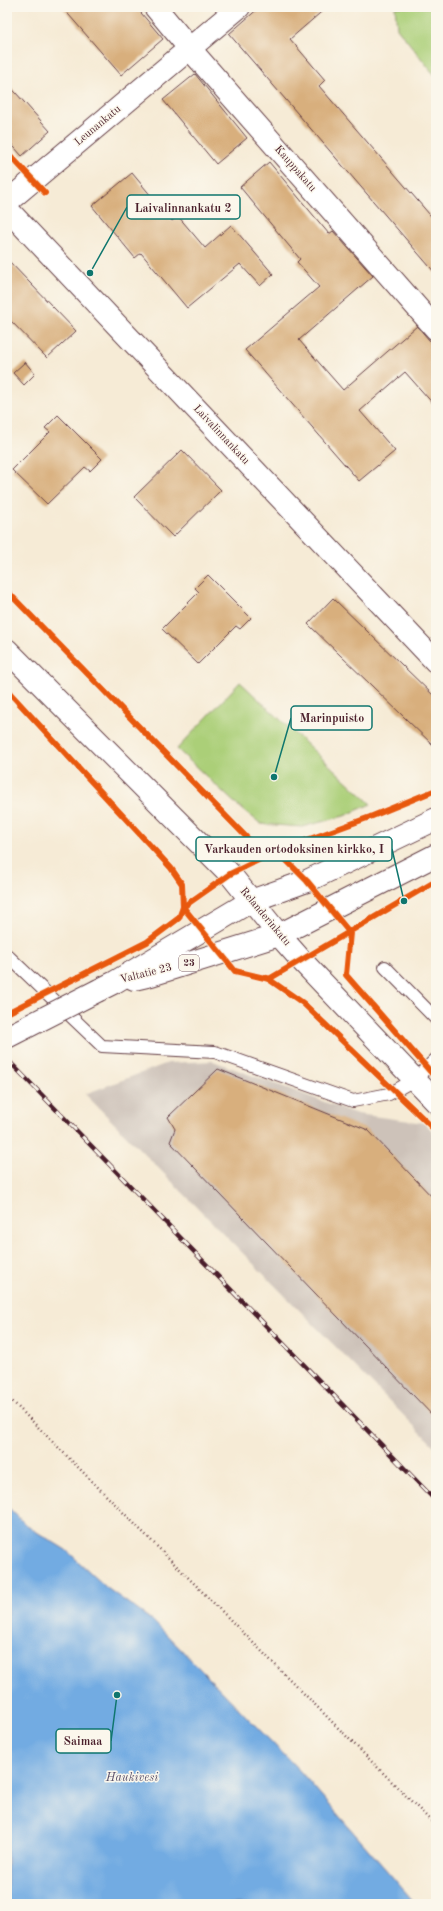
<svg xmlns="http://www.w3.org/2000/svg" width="443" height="1911" font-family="'Old Standard TT',serif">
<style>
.industrial{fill:#cdc2b9}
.green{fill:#abcf78;stroke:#7a7752}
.water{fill:#72abe2;stroke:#5e6586}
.building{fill:#d8af7d}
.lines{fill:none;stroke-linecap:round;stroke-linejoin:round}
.service-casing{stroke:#643e45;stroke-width:14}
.minor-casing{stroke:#643e45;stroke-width:24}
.secondary-casing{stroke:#643e45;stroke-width:24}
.trunk-casing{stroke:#643e45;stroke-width:24}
.path{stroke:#643e45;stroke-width:2.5;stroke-dasharray:1 3;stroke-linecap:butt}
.service{stroke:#fff;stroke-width:12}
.minor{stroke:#fff;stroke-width:22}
.secondary{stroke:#fff;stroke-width:22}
.trunk{stroke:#fff;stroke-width:22}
.rail-casing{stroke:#4a1f2b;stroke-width:4.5}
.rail{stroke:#fbf7ec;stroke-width:3;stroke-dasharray:9;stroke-linecap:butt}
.trunk-bridge-casing{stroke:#643e45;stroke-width:24;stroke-linecap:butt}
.trunk-bridge{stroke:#fff;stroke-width:22}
.cycleway-casing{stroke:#fbf7ec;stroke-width:8}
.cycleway{stroke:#e8590c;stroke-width:6}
.labels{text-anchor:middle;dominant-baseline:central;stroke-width:3;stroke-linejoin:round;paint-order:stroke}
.shield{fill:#fbf7ec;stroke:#7f6065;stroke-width:1}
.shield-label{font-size:10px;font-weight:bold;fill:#4a1f2b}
.street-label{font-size:11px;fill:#4a1f2b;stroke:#fbf7ec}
.water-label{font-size:12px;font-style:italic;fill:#58506b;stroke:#fbf7ec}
.leader{fill:none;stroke:#0f766e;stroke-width:1.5}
.callout-dot{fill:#0f766e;stroke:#fbf7ec;stroke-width:1.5}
.callout{fill:#fbf7ec;stroke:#0f766e;stroke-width:1.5}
.callout-label{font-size:12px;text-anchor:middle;font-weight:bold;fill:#4a1f2b}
</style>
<rect width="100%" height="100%" fill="#fbf7ec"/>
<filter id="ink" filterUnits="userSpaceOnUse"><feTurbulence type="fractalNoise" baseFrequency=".025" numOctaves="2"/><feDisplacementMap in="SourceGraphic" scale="8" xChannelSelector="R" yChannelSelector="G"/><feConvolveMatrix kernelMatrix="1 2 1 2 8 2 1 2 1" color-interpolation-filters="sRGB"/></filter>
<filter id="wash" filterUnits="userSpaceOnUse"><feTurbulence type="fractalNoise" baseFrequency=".012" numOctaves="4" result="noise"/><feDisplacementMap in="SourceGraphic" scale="16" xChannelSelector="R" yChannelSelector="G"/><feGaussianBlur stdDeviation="0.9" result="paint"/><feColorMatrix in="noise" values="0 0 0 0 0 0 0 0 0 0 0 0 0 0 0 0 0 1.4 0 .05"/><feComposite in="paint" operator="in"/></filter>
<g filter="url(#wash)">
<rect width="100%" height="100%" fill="#f6ebd6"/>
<!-- industrial -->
<polygon class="industrial" points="213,1061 357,1114 425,1123 436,1135 436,1448 85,1094 168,1063"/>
<!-- green -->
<g class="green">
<polygon points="395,7 436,7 436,77 397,28"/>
<polygon points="240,682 371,804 344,816 302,827 261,824 236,804 177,749"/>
</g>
<!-- water -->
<polygon class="water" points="7,1506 27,1526 66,1550 107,1588 153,1621 299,1770 416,1904 7,1904"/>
<g id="blocks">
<!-- building -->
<g class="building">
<polygon points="62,7 136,7 163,39 121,75"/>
<polygon points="260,7 327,7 290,39 325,80 319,86 436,222 436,274 229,34"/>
<polygon points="195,74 247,138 216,164 163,100"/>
<polygon points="7,83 50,131 22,156 7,139"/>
<polygon points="269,162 329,234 333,231 373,276 299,340 343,390 417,326 436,348 436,407 405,372 360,411 395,451 359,481 245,350 319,287 297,262 300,259 240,187"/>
<polygon points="132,173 172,221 178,216 205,248 231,225 273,274 260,286 240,264 187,308 141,253 135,258 92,206"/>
<polygon points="7,259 76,331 47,358 7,317"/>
<polygon points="25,362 35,374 24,385 13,373"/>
<polygon points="58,415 102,459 90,471 85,467 47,504 12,470 50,432 45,428"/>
<polygon points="182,450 221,490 173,537 134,497"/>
<polygon points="208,575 251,618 240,629 236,626 198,664 162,629 199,592 195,588"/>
<polygon points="333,598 436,698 436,748 308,624"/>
<polygon points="218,1069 368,1130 436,1201 436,1419 170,1142 175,1129 168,1117"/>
</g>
</g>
</g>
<g filter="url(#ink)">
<use href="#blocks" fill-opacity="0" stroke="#643e45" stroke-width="1"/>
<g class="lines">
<!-- service casing -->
<g class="service-casing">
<g id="service">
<polyline points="7,955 102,1046 215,1052 353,1101 389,1094 414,1080 436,1059"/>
<polyline points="385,967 436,1019"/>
</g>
</g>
<!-- minor casing -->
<g class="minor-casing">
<g id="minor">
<polyline points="155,7 190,49 436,329"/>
<polyline points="7,202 239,7"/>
<polyline points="7,209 436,662"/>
<polyline points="279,935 302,961 436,1102"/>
</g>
</g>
<!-- secondary casing -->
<g class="secondary-casing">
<polyline id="secondary" points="7,650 230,874 279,935"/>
</g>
<!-- trunk casing -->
<g class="trunk-casing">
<g id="trunk">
<polyline points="134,979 151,975 279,935 436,855"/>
<polyline points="99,990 115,982 251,901 307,881 436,819"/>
</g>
</g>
<!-- path -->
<polyline class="path" points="7,1396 436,1826"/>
<!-- service -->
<use href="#service" class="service"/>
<!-- minor -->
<use href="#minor" class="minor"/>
<!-- secondary -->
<use href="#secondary" class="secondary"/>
<!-- trunk -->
<use href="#trunk" class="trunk"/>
<!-- rail casing -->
<g class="rail-casing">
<polyline id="rail" points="7,1059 436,1501"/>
</g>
<!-- rail -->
<use href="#rail" class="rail"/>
<!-- trunk-bridge casing -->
<g class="trunk-bridge-casing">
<polyline id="trunk-bridge" points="7,1037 99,990"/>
</g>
<!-- trunk-bridge -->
<use href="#trunk-bridge" class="trunk-bridge"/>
<!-- cycleway casing -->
<g class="cycleway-casing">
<g id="cycleway">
<polyline points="7,152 45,193"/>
<polyline points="7,591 255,846 277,851 370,817 436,790"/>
<polyline points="7,690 171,868 182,884 183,907 179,918 147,942 7,1013"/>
<polyline points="436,881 269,979 235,971 183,907 230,874 277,851 307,881 350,933 346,975 436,1078"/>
<polyline points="267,978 303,1003 436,1131"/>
</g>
</g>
<!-- cycleway -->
<use href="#cycleway" class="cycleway"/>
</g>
</g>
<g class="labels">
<!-- shield labels -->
<rect class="shield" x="179" y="955" width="20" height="16" rx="3"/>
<g class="shield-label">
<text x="189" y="963">23</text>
</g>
<!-- street labels -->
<g class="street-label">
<text transform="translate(98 126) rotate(-40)">Leunankatu</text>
<text transform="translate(295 169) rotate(49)">Kauppakatu</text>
<text transform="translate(221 435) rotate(47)">Laivalinnankatu</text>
<text transform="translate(265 917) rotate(50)">Relanderinkatu</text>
<text transform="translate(146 974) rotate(-14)">Valtatie 23</text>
</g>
<!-- water labels -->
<g class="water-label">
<text x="132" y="1778">Haukivesi</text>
</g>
</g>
<!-- callouts -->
<path class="leader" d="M90 273L127 207M274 777L291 718M404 901L392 849M117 1695L111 1741"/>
<g class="callout-dot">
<circle cx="90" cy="273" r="4"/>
<circle cx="274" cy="777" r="4"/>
<circle cx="404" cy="901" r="4"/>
<circle cx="117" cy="1695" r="4"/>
</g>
<g class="callout">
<rect x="127" y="195" width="113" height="24" rx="4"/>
<rect x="291" y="706" width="81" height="24" rx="4"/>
<rect x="196" y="837" width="196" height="24" rx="4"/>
<rect x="56" y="1729" width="55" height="24" rx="4"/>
</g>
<g class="callout-label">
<text x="183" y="212">Laivalinnankatu 2</text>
<text x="332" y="722">Marinpuisto</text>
<text x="294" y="853">Varkauden ortodoksinen kirkko, I</text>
<text x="83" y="1745">Saimaa</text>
</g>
<!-- margin -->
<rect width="443" height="1911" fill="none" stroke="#fbf7ec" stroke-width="24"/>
</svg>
